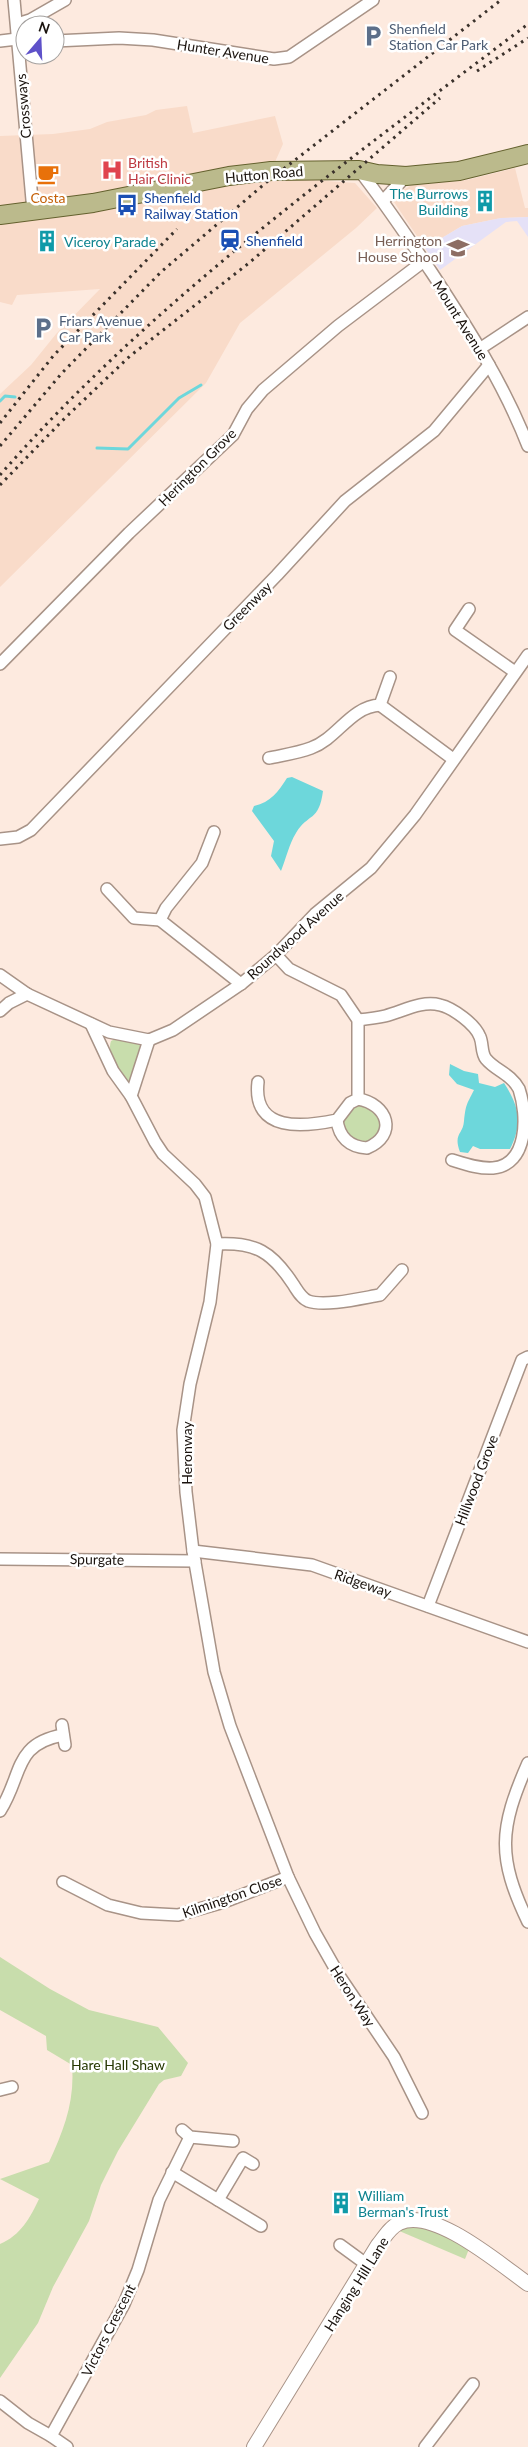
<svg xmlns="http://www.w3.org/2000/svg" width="528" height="2447" font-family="Lato,sans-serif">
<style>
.built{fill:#f9dbc9}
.education{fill:#e5e1f7}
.green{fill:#c8ddac}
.water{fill:#6dd7db}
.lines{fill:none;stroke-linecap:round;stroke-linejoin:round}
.stream{stroke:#6dd7db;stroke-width:3}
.minor-casing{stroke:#a89387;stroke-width:14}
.tertiary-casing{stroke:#a89387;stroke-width:16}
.primary-casing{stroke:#64612e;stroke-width:20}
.minor{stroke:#fff;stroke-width:11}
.tertiary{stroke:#fff;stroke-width:14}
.primary{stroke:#bbba8c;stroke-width:18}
.rail{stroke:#3a312b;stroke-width:3;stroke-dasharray:2.5 5;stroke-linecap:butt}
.labels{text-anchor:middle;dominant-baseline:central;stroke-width:5;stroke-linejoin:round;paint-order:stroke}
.service-label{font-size:14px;fill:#4e5e75;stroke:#fff;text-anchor:start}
.street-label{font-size:14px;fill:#19120d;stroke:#fff}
.health-label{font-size:14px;fill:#be3a42;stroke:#fff;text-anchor:start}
.culture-label{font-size:14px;fill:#0d838f;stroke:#fff;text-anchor:start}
.food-label{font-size:14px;fill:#c56008;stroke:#fff}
.transit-label{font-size:14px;fill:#164399;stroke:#fff;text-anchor:start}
.education-label{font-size:14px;fill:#785e54;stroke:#fff;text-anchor:end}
.park-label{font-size:14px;fill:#253601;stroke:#fff}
</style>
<rect width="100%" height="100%" fill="#fdeadf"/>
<!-- built -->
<g class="built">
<polygon points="187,106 193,133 275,116 283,144 271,171 150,193 154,204 154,200 224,185 299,179 355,183 377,208 356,228 240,323 206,383 0,587 0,394 31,365 56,334 100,289 17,295 12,305 0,302 0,136 53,134 90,129 107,122 146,115 156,110"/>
<polygon points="515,168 525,208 528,208 528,217 501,218 462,226 425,248 394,202 398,193 412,185 467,180"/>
</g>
<!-- education -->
<polygon class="education" points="528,217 528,237 517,221 506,222 440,270 425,248 462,226 501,218"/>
<!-- green -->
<g class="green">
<path d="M117,1038L145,1044L129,1085C121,1074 106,1055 111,1041Z"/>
<path d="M360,1106H367L381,1118L379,1137L363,1145L350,1139L343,1127C345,1116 349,1108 360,1106Z"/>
<path d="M0,1957L50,1989L89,2010L158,2027L188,2063L181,2076L164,2080L159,2084L118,2151L101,2185L89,2221L53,2287L38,2323L0,2378V2244C21,2235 30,2218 39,2199L0,2179L49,2162C64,2130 75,2101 72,2065L47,2050L46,2036L0,2010Z"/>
<polygon points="416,2219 471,2244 465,2259 397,2230"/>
</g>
<!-- water -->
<g class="water">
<path d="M292,777L323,791C319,822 308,813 296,833C289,844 286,859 281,871L271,856L274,841L252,811L254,806C271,802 278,792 287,778Z"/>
<path d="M450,1064L464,1071L478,1074L479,1083L495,1087L504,1083C519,1106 523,1123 510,1149H480L473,1146L468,1153L460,1152C453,1133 463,1135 464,1121C466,1104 466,1106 474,1090L457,1084L449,1075Z"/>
</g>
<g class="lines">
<!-- stream -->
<g class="stream">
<polyline points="0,401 5,396 15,397"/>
<polyline points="97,448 128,449 179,398 201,385"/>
</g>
<!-- minor casing -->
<g class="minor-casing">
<g id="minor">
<polyline points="14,0 33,211"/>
<polyline points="17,24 30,20 65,0"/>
<polyline points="0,41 17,39"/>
<polyline points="55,41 119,38 153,40 274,59 289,57 373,0"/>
<path d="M359,170C385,203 408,238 432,273C468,328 504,384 528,446"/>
<polyline points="383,201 406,176"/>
<polyline points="481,348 528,317"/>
<polyline points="469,609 455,630 515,672"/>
<polyline points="0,664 129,533 233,435 247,409 263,390 338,326 424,261"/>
<polyline points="380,705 453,759"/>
<path d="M269,758C283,755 298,753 311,748C338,738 350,707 380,705L390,677"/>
<polyline points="214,832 202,863 166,908 160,920 241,984"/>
<polyline points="0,839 18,837 31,830 277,575 345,501 434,431 489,365"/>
<polyline points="107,889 134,918 160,920"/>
<polyline points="0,975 27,994 109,1032 149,1040 173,1030 241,984 276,955 315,914 371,868 415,815 528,655"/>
<polyline points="0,1011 9,1003 27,994"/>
<path d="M358,1020C367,1019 376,1018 385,1016C402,1012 421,1000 440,1005C453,1008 475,1024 480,1037C483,1044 481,1053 486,1059C496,1071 510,1073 519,1089C528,1116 528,1165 493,1168C479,1169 465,1164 452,1160"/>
<polyline points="91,1024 113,1071 131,1096 155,1142 163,1154 195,1184 205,1197 217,1244 210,1302 190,1384 183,1430 186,1492 193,1551 214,1672 230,1726 288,1877 315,1933 340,1977 394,2057 422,2113"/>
<path d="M258,1082C252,1133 304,1127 337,1120L350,1103L358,1099V1020L341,995L289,969L276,955"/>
<polyline points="131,1096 149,1040"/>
<path d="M337,1120C339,1137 349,1147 367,1148C398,1135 388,1104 358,1099"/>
<path d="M217,1244C256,1242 272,1252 293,1284C297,1290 301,1298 308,1301C325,1307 362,1298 380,1295L402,1270"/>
<polyline points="193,1551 312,1565 528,1642"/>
<polyline points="0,1559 195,1561"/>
<polyline points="428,1606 522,1360 528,1357"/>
<polyline points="62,1725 65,1745"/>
<path d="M528,1763C499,1829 497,1857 528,1922"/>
<path d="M0,1811C23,1775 13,1744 63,1735"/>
<polyline points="63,1882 108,1905 141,1913 178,1915 224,1902 288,1877"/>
<polyline points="0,2090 12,2087"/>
<polyline points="182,2130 190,2137 233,2141"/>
<polyline points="172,2172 261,2226"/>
<polyline points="218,2200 243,2158 253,2164"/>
<polyline points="340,2245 366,2264"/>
<polyline points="0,2401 28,2423 51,2436"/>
<polyline points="67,2447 51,2436 124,2304 138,2270 159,2200 190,2137"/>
<polyline points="425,2447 473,2384"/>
</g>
</g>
<!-- tertiary casing -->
<g class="tertiary-casing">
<path id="tertiary" d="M254,2447L378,2245C384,2238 390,2227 399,2223C433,2206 501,2265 528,2284"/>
</g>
<!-- primary casing -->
<g class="primary-casing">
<polyline id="primary" points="0,215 93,203 229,176 271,171 359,170 377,174 406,176 459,171 528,154"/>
</g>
<!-- minor -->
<use href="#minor" class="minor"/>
<!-- tertiary -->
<use href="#tertiary" class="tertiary"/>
<!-- primary -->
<use href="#primary" class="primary"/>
<!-- rail -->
<g class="rail">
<polyline points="477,71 528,38"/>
<polyline points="0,423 54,355 177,229"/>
<polyline points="0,446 62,373 161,272 268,181 501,0"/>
<path d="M0,475C153,300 344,164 528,24"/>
<polyline points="0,485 65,418 130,356 249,263 440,98"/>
</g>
</g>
<!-- icons -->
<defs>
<g id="parking-bare" transform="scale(1.725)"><path d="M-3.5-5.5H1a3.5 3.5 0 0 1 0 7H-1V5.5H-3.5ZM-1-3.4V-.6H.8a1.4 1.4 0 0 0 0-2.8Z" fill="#5c6f8a" stroke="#fff" stroke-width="2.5" paint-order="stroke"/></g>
<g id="hospital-bare" transform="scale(1.725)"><path d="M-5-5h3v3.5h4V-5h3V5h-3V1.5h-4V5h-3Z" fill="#e0444e" stroke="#fff" stroke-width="2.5" paint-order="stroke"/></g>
<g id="cafe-bare" transform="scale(1.725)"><path d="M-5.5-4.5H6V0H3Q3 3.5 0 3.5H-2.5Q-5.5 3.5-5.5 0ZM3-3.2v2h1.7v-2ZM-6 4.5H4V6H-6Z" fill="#e8710a" stroke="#fff" stroke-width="2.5" paint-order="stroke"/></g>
<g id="building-bare" transform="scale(1.725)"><path d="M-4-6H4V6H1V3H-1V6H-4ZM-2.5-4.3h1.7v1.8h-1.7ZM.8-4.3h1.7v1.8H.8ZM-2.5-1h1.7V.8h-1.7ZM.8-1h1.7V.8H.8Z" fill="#0f9aa8" stroke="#fff" stroke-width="2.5" paint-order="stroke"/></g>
<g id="bus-bare" transform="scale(1.725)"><path d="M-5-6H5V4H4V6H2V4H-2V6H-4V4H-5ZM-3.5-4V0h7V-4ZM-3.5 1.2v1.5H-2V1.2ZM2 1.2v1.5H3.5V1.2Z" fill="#1a4fb4" stroke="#fff" stroke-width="2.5" paint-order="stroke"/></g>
<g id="station-bare" transform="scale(1.725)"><path d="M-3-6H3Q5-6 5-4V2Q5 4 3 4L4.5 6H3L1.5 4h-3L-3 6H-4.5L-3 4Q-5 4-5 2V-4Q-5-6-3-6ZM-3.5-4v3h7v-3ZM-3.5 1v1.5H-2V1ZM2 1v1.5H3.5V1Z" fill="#1a4fb4" stroke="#fff" stroke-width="2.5" paint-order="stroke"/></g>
<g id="school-bare" transform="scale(1.725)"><path d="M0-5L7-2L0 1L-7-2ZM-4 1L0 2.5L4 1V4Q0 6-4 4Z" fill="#8d6e63" stroke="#fff" stroke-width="2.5" paint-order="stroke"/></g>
</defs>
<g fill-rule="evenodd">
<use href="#parking-bare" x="373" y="36"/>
<use href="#hospital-bare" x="112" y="170"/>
<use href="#cafe-bare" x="48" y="174"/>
<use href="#building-bare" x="485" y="201"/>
<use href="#bus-bare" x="127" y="205"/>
<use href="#station-bare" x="230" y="240"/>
<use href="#building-bare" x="47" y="241"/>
<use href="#school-bare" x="458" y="248"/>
<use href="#parking-bare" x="43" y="328"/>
<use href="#building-bare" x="341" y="2203"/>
</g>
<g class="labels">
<!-- service labels -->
<g class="service-label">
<text x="389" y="28">Shenfield<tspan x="389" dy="16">Station Car Park</tspan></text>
<text x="59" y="320">Friars Avenue<tspan x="59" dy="16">Car Park</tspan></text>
</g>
<!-- street labels -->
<g class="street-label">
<text transform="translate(223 51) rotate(9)">Hunter Avenue</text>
<text transform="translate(23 106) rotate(-95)">Crossways</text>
<text transform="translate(264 174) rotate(-5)">Hutton Road</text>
<text transform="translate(461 320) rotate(58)">Mount Avenue</text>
<text transform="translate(197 467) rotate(-45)">Herington Grove</text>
<text transform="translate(247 606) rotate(-45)">Greenway</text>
<text transform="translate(295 935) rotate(-42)">Roundwood Avenue</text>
<text transform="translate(186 1453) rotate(-90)">Heronway</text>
<text transform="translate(476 1480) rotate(-69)">Hillwood Grove</text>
<text transform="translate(97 1559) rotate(1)">Spurgate</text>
<text transform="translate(363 1583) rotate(19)">Ridgeway</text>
<text transform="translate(232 1896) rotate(-19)">Kilmington Close</text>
<text transform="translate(353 1996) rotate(57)">Heron Way</text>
<text transform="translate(356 2284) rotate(-58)">Hanging Hill Lane</text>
<text transform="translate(108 2330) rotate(-63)">Victors Crescent</text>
</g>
<!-- health labels -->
<g class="health-label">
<text x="128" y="162">British<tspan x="128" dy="16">Hair Clinic</tspan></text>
</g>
<!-- culture labels -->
<g class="culture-label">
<text x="468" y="193" text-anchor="end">The Burrows<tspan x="468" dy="16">Building</tspan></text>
<text x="64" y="241">Viceroy Parade</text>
<text x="358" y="2195">William<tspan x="358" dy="16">Berman's Trust</tspan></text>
</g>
<!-- food labels -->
<g class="food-label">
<text x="48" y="197">Costa</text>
</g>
<!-- transit labels -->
<g class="transit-label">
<text x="144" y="197">Shenfield<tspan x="144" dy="16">Railway Station</tspan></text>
<text x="246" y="240">Shenfield</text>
</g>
<!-- education labels -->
<g class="education-label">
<text x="442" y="240">Herrington<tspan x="442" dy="16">House School</tspan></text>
</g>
<!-- park labels -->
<g class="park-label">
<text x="118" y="2064">Hare Hall Shaw</text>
</g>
</g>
<!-- north arrow -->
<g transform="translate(40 40) rotate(19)"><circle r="24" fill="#ffffff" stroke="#a3a09e"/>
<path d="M0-4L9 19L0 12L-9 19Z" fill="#5e51c9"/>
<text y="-8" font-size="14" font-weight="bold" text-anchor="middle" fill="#19120d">N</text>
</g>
</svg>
